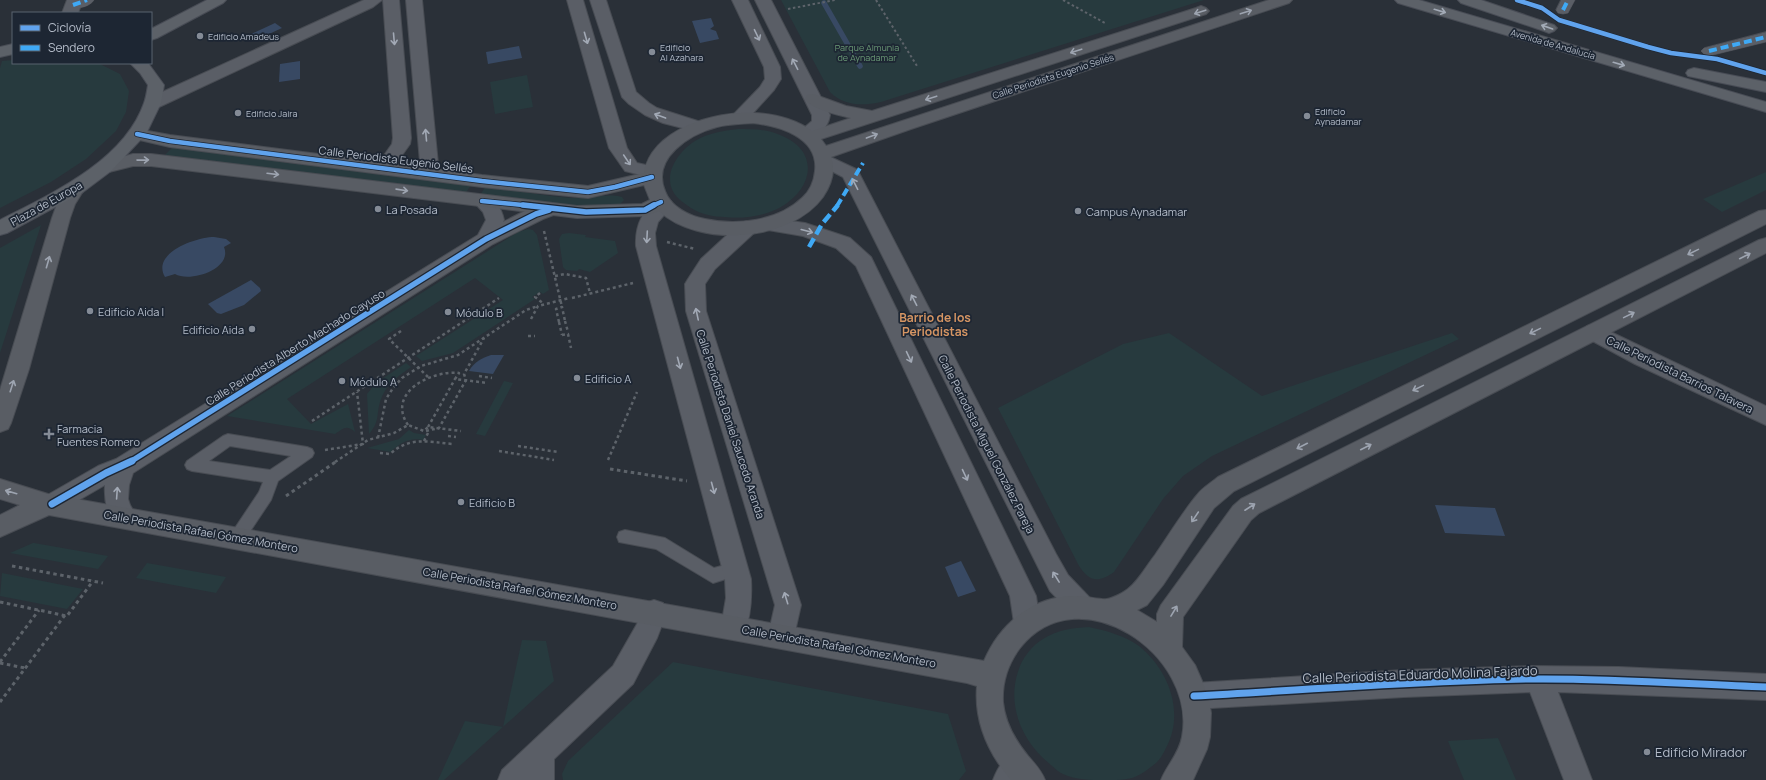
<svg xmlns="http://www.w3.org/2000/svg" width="1766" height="780" font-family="Manrope,sans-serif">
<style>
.green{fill:#273a3e}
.water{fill:#384963}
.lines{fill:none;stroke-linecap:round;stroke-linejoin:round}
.stream{stroke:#384963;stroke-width:5.5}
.service-casing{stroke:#484c53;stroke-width:2}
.pedestrian-casing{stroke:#484c53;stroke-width:1}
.minor-casing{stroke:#484c53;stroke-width:2}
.tertiary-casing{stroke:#484c53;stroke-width:2}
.secondary-casing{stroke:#484c53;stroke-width:2}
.primary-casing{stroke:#484c55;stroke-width:2}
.path-far2{stroke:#5d636a;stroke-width:2;stroke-dasharray:2.5 2.5;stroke-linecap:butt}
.path-far1{stroke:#5d636a;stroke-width:2.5;stroke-dasharray:3 3;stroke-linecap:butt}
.path{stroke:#5d636a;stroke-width:3;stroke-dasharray:3.5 3.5;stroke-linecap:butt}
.service{fill:#5a5e66;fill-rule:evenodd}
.pedestrian{fill:#5a5e66;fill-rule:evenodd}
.minor{fill:#5a5e66;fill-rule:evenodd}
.tertiary{fill:#5a5e66;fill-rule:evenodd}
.secondary{fill:#595d64;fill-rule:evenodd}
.primary{fill:#5c6168;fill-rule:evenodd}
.path-bridge{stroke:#5d636a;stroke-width:2.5;stroke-dasharray:3 3;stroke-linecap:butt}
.quiet-far1{stroke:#3fa9f5;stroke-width:4;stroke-dasharray:8 4;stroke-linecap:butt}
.quiet{stroke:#3fa9f5;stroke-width:4.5;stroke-dasharray:10 4.5;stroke-linecap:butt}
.cycleway-far2-casing{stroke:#1d2633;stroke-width:6}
.cycleway-far1-casing{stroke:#1d2633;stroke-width:8}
.cycleway-casing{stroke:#1d2633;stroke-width:10}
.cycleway-far2{stroke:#60a3ed;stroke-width:4.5}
.cycleway-far1{stroke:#60a3ed;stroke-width:5.5}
.cycleway{stroke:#60a3ed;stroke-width:7}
.oneway{stroke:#a2aab6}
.oneway2{stroke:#9da4b0}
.oneway3{stroke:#a2a9b5}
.poi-dot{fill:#848b96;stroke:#1d2633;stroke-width:1.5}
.labels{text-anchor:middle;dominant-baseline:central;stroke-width:3.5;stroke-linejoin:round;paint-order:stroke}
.far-poi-label{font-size:9px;fill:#b4bcc9;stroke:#1d2633;text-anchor:start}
.far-street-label{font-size:9px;fill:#b4bcc9;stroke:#1d2633}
.far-park-label{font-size:9px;fill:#6b9a76;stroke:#1d2633}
.street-label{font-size:11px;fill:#b4bcc9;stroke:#1d2633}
.poi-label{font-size:11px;fill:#b4bcc9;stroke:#1d2633;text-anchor:start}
.neighbourhood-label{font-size:12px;font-weight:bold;fill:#d59563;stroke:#1d2633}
.near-street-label{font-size:13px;fill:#b4bcc9;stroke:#1d2633}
.near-poi-label{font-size:13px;fill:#b4bcc9;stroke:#1d2633;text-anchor:start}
</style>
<rect width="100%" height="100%" fill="#2a3038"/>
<!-- green -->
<g class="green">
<path d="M781,0H1204L881,102C862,106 844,106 830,92Z"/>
<polygon points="13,60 13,63 100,64 120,74 129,91 126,112 116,131 86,159 51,182 0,208 0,68 2,61"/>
<polygon points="527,75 533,107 495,114 490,82"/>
<path d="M738,129C752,129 766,129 780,135C819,150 815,187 781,207C765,216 744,219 725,217C714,217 700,214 691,208C687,205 682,202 679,199C659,180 676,153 695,141C708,133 723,131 738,129Z"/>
<polygon points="173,147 471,185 465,194 164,156"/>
<polygon points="1766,172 1766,190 1722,212 1703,199"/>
<path d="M486,186C514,190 543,196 572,198C589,199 606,193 622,197L624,200L620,204L612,207L586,208L480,195Z"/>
<polygon points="41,225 0,353 0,248"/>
<path d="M528,229L533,230L537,235L549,290L543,294L540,292L532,297L535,299L453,353L422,361L416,356L503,300L475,278L287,399L311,424L348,404L355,432C346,424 343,429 335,434L227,416L518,232Z"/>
<polygon points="569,233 586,235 585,237 615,241 618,253 590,272 579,269 577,271 566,270 563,267 559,239 562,234"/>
<path d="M1169,333L1262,396L1452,333L1459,339L1212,456L1183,476L1163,499L1114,572C1098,583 1090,582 1079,566L998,408L1123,344Z"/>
<path d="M406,363L411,367C397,377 385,385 380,402C376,416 380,421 369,434L367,394L376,383Z"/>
<polygon points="504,381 513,383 485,436 476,434"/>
<path d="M409,430L414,433L426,435L423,440C411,437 399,443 391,452L367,448L399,439Z"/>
<polygon points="33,543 34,543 108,556 98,569 10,553"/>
<polygon points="147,563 226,577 216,593 136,578"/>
<polygon points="2,573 83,589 67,609 0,596"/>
<path d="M1089,627C1106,631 1124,635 1139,646C1169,670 1185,713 1166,748C1163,754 1161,758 1156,763C1135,780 1131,780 1104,780C1090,780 1076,780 1063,774C1058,772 1055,768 1051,765C1021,741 1005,703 1020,666C1024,656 1033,645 1043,639C1057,630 1072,628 1089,627Z"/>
<polygon points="522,640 546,641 554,681 444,780 438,780 465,721 503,727"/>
<polygon points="673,662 948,714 966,771 959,780 563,780 562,774 568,761"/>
<polygon points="1498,738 1516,780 1464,780 1448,741"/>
</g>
<!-- water -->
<g class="water">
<polygon points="711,18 714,26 710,29 716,31 719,39 700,43 692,21"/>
<polygon points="275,23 282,28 256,40 249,35"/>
<polygon points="519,46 522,58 488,64 486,52"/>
<polygon points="300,61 300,79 279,82 280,64"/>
<path d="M214,237L226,239L231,243L224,247C233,269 190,283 175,274L165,277C151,253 196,237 214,237Z"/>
<polygon points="251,280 260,288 261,291 244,305 221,314 217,313 208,304"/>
<path d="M491,355H504L493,374L469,371C474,362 482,358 491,355Z"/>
<polygon points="1435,505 1495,508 1505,536 1445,533"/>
<polygon points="961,561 976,591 958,597 945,567"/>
</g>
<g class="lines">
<!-- stream -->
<polyline class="stream" points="824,3 860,66"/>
<!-- service casing -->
<g class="service-casing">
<g id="service">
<path d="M228,434L307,447L312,449L314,453L312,457L278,481L271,500L243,542L237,544L231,542L229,537L259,492L263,482L192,471L187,469L185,465L187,461L223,436ZM230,446L291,456L270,470L209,461Z"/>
<polygon points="625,530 665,538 714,568 736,562 742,564 744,569 742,574 713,583 656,549 619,542 617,537 619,532"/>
</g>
</g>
<!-- pedestrian casing -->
<g class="pedestrian-casing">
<g id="pedestrian">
<path d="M73,0H94C90,7 75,10 68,8L66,5L68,2Z"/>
<polygon points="1561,0 1575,0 1568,13 1563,14 1558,13 1556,10"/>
<polygon points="1766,32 1766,42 1709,56 1704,54 1701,51 1704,48"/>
</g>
</g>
<!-- minor casing -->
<g class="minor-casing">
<g id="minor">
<polygon points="67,0 83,0 78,13 62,13"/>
<polygon points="364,0 382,0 373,7 159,107 153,108 147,107 145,103 147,99"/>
</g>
</g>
<!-- tertiary casing -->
<g class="tertiary-casing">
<g id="tertiary">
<polygon points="383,0 399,0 411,138 410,144 390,172 384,174 378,172 375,168 392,144 393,138"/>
<polygon points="406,0 422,0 439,174 436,178 430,180 424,178 421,174"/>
<polygon points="567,0 583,0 627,148 637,163 659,168 662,172 659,176 653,178 625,171 609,148"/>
<polygon points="590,0 606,0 636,92 649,103 657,108 704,123 707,127 704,131 698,132 663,123 645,115 629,104 622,97"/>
<polygon points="732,0 748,0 780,67 781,79 774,90 745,122 739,123 733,122 730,118 760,87 765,79 764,67"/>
<path d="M755,0H771L830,115C828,129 814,142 800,138L797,134L812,121V115Z"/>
<polygon points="824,154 856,169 859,173 1056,554 1068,575 1091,599 1095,607 1091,615 1082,619 1073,615 1050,591 843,177 818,164 815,160 818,156"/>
<path d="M482,195C496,199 501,207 504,220L503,222C518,215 539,201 556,206L558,210L556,214L543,219L493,244L133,473L129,485L128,499L130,505L137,517L134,524C131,525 127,528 125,527C107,527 104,498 105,485L60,511L52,514L44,511L40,504L44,497L98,466L116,459L478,235L486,220L483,212L473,201L475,197Z"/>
<path d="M664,199L671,201L673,205L658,222L655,233L656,246L751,579C752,598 751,618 743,636L734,639L725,636L721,627L726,598L725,579L636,246C635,226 643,205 664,199Z"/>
<polygon points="769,218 805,223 850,238 871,257 1036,596 1040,623 1036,632 1027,635 1018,632 1014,623 1010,596 856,266 836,248 803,236 762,229 759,224 762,219"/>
<polygon points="747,221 754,223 757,228 754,233 715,269 705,284 706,311 801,605 794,636 790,645 781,648 772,645 768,636 775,605 686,311 685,284 688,279 701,259 740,223"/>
<polygon points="1594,324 1766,406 1766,425 1635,364 1587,338 1584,332 1587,326"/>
<polygon points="654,600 663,603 667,612 657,638 633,684 554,759 554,780 498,780 502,770 613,666 637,624 645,603"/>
<polygon points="1530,666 1619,667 1766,674 1766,700 1558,692 1592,780 1564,780 1530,692 1404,697 1194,709 1184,706 1180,696 1184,686 1194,683 1404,670"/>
<path d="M1017,752L1027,756L1031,766L1024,780H993C998,767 1004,757 1017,752Z"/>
</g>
</g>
<!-- secondary casing -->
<g class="secondary-casing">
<g id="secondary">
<path d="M1269,0H1292L1289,3L911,129L831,157C836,171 831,185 823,197C790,242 699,248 659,211L645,216L577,218L151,166H133L105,173L99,171L96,167L99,163L133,154H151L577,206L642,204L650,200L644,185L588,198L482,187L170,147L131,138L128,134L131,130L137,129L170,135L482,175L588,186L644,173C652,129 715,111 754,113C774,114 795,119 812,131L851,118C839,115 812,110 805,99L807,95L813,94L846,106L872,111L1196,8L1201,6L1206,8L1209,11L1206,14L821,139L826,146ZM753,123C779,126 819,137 815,171C814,181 810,191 802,198C778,221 737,226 705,219C689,216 671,207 665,191C651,158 690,134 717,127C729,124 741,124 753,123Z"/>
<polygon points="76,182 83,184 85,188 75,204 70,218 29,369 11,423 8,429 0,432 0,390 52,218 57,204 69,184"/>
<path d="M1766,210V224L1234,491L1214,508L1163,585L1147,605L1137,610L1157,622V614L1161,605L1233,506L1241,499L1759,240L1766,238V253L1259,513L1251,520L1183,617L1182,647L1195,665L1202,681L1209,701L1211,713L1210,737L1207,749L1193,780H1161C1167,765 1179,754 1182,737C1198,654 1078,574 1020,648C1008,664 1002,682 1003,702C1005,723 1015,740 1028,756C1035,764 1041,770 1045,780H1011C988,753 974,721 977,686L967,683L49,515L0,537V515L20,505L0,499V479L48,494L984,661C1000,623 1034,595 1077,596C1085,596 1102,600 1107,599C1113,598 1125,592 1129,588C1139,580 1147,565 1155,555C1169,535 1182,513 1197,495C1202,488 1211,483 1218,477L1759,211Z"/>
</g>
</g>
<!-- primary casing -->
<g class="primary-casing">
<g id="primary">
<polygon points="207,0 226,0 223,3 157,38 151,40 151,29"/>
<polygon points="1395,0 1419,0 1766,102 1766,112 1398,3"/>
<polygon points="1458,0 1481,0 1554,25 1557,28 1554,31 1549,33 1544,31 1461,3"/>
<polygon points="13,44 13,54 0,57 0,47"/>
<path d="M130,63H148L164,85L161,103L146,134L111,171L83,192L7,233L0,235V220C51,194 124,161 144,103C146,98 147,91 148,85L140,73Z"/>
<polygon points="1694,68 1766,82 1766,92 1688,76 1686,73 1688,70"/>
</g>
</g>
<!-- path-far2 -->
<g class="path-far2">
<polyline points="876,0 917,66"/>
<polyline points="1063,0 1105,23"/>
<polyline points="788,9 835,0"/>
</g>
<!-- path-far1 -->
<g class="path-far1">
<polyline points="544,231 562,307"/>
<polyline points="667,242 695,249"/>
<polyline points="555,276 565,274 586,278 590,293"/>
<polyline points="540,293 535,297 544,304"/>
<polyline points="572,298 633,283"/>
<polyline points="531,319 538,306 569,298"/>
<polyline points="559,322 556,309 562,307 565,321"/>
<polyline points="401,331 389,339 428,377"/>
<polyline points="562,335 568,334 571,348"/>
<polyline points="528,336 535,336"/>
<polyline points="479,376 492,378"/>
<polyline points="312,421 499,298"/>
<path d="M408,425C386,393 431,370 459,373L455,379L488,383"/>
<polyline points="428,427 455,379"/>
<polyline points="426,431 439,428 466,380 464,374 484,338"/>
<polyline points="448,436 456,437"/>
<polyline points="378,438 386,399 393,388 402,378 421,366 458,355 526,310 538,306"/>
<polyline points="424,441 429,431"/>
<polyline points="518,446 558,452"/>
<polyline points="325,450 363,444 357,392"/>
<polyline points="499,451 554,460"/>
<path d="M380,453L390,454C410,436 428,442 453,444"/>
<polyline points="608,460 637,392"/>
<polyline points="335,462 368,440 394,433 408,425 424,431 428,427 461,431"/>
</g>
<!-- path -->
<g class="path">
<polyline points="610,469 687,481"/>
<polyline points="286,496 337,461"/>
<polyline points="12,566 103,583"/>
<polyline points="0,602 67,616 93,581"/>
<polyline points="0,662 39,610"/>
<polyline points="0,663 25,668"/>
<polyline points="0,702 65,615"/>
</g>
<!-- service -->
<use href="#service" class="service"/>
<!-- pedestrian -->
<use href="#pedestrian" class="pedestrian"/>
<!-- minor -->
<use href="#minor" class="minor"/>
<!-- tertiary -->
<use href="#tertiary" class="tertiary"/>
<!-- secondary -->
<use href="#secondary" class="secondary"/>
<!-- primary -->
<use href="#primary" class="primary"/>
<!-- path-bridge -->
<g class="path-bridge">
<polyline points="565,321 568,332"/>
<polyline points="559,322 562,335"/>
</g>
<!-- quiet-far1 -->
<g class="quiet-far1">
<polyline points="73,5 87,0"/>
<polyline points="1563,10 1568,0"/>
<polyline points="1709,51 1766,37"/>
<polyline points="837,206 863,163"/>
</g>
<!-- quiet -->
<polyline class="quiet" points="809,247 822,224 838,205"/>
<!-- cycleway-far2 casing -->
<g class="cycleway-far2-casing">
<g id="cycleway-far2">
<polyline points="1517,0 1542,8 1559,20 1648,47 1671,53 1717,59 1766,73"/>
<polyline points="137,134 170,141 482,181 588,192 615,187 652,177"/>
<polyline points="482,201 532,206"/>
<polyline points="652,206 661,202"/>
</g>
</g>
<!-- cycleway-far1 casing -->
<g class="cycleway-far1-casing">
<g id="cycleway-far1">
<polyline points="523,205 586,212 645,210 654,205"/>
<polyline points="130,462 486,239 536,214 549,210"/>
</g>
</g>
<!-- cycleway casing -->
<g class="cycleway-casing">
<g id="cycleway">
<polyline points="52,504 106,473 132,461"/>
<path d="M1194,696C1306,690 1418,681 1530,679C1609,678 1687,684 1766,687"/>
</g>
</g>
<!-- cycleway-far2 -->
<use href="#cycleway-far2" class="cycleway-far2"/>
<!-- cycleway-far1 -->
<use href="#cycleway-far1" class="cycleway-far1"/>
<!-- cycleway -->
<use href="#cycleway" class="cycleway"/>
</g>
<!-- one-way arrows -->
<defs><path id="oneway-shaft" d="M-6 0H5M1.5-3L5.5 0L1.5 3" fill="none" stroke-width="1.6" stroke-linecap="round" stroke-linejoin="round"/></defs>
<g class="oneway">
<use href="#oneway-shaft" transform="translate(1440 11) rotate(16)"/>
<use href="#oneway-shaft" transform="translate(1547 27) rotate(-161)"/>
<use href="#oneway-shaft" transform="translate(1619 64) rotate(16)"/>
</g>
<g class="oneway2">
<use href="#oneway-shaft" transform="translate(1200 12) rotate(162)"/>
<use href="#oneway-shaft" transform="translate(1246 12) rotate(-18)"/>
<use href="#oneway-shaft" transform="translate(1076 51) rotate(162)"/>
<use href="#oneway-shaft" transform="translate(931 98) rotate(162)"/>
<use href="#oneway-shaft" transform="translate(872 136) rotate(-20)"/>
<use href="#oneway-shaft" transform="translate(143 160) rotate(-1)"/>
<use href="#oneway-shaft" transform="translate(273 174) rotate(7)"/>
<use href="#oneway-shaft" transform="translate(402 190) rotate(8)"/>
<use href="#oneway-shaft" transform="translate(1693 252) rotate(154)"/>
<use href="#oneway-shaft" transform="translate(1745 256) rotate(-27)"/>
<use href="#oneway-shaft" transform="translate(48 262) rotate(-74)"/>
<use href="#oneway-shaft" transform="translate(1629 315) rotate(-26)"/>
<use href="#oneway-shaft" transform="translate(1535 331) rotate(154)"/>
<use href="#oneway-shaft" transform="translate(12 386) rotate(-72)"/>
<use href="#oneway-shaft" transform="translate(1418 388) rotate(154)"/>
<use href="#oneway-shaft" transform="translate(1302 446) rotate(153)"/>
<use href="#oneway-shaft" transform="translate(1366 447) rotate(-27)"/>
<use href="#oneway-shaft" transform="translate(11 492) rotate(-164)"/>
<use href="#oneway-shaft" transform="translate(1250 507) rotate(-33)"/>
<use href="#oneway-shaft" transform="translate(1195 517) rotate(124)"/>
<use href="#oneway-shaft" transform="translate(1174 611) rotate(-59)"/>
</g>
<g class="oneway3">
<use href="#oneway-shaft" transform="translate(757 35) rotate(64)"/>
<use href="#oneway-shaft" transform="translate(586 38) rotate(74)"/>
<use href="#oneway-shaft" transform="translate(394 39) rotate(85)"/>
<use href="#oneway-shaft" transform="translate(795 64) rotate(-117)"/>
<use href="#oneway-shaft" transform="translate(660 116) rotate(-160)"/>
<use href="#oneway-shaft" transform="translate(426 135) rotate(-95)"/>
<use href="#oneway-shaft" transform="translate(627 160) rotate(56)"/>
<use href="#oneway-shaft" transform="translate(855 184) rotate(-117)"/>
<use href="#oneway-shaft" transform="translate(807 231) rotate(15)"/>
<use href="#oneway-shaft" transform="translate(647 237) rotate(93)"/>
<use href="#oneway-shaft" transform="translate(914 300) rotate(-117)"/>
<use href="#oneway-shaft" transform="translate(697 314) rotate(-102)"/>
<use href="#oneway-shaft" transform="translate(909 357) rotate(65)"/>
<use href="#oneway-shaft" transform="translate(679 363) rotate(75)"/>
<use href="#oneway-shaft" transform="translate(965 475) rotate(65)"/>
<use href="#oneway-shaft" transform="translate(713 488) rotate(75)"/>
<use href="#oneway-shaft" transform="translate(117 493) rotate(-86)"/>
<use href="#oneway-shaft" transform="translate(1056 577) rotate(-122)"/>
<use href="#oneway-shaft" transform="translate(786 598) rotate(-107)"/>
</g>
<!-- markers -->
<g class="poi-dot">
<circle cx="200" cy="36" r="4"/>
<circle cx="652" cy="52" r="4"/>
<circle cx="238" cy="113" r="4"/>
<circle cx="1307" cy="116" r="4"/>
<circle cx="378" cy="209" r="4"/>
<circle cx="1078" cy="211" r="4"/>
<circle cx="90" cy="311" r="4"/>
<circle cx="448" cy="312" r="4"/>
<circle cx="252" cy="329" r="4"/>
<circle cx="577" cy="378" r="4"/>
<circle cx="342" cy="381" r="4"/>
<path d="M47 428h4v4h4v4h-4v4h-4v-4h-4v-4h4z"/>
<circle cx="461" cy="502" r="4"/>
<circle cx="1647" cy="752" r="4"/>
</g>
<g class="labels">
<!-- far-poi labels -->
<g class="far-poi-label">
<text x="208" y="36">Edificio Amadeus</text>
<text x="660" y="47">Edificio<tspan x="660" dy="10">Al Azahara</tspan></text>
<text x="1315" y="111">Edificio<tspan x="1315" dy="10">Aynadamar</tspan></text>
<text x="246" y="113">Edificio Jaira</text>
</g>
<!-- far-street labels -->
<g class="far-street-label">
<text transform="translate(1553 44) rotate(16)">Avenida de Andalucía</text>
<text transform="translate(1053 76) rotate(-18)">Calle Periodista Eugenio Sellés</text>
</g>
<!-- far-park labels -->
<g class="far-park-label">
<text x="867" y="47">Parque Almunia<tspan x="867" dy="10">de Aynadamar</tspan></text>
</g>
<!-- street labels -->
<g class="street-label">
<text transform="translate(396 159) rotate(7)">Calle Periodista Eugenio Sellés</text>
<text transform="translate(46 203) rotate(-29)">Plaza de Europa</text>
<text transform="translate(295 347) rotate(-32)">Calle Periodista Alberto Machado Cayuso</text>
<text transform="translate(1680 374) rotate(26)">Calle Periodista Barrios Talavera</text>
<text transform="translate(731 424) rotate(72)">Calle Periodista Daniel Saucedo Aranda</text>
<text transform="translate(987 444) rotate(63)">Calle Periodista Miguel González Pareja</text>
<text transform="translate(201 531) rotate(10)">Calle Periodista Rafael Gómez Montero</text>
<text transform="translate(520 588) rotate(10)">Calle Periodista Rafael Gómez Montero</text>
<text transform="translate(839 646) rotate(10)">Calle Periodista Rafael Gómez Montero</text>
</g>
<!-- poi labels -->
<g class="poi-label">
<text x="386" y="209">La Posada</text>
<text x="1086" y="211">Campus Aynadamar</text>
<text x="98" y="311">Edificio Aida I</text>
<text x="456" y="312">Módulo B</text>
<text x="244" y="329" text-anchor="end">Edificio Aida</text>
<text x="585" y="378">Edificio A</text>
<text x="350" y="381">Módulo A</text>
<text x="57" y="428">Farmacia<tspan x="57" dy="13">Fuentes Romero</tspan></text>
<text x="469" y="502">Edificio B</text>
</g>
<!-- neighbourhood labels -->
<g class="neighbourhood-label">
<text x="935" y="317">Barrio de los<tspan x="935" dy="14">Periodistas</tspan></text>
</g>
<!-- near-street labels -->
<g class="near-street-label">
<text transform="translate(1420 674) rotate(-2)">Calle Periodista Eduardo Molina Fajardo</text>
</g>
<!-- near-poi labels -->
<g class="near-poi-label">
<text x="1655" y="752">Edificio Mirador</text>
</g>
</g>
<!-- legend -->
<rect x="12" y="12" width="140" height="52" fill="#1d2633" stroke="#59626f"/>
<rect x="20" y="25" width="20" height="6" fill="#60a3ed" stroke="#59626f"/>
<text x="48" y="32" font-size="12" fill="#b4bcc9">Ciclovía</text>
<rect x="20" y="45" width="20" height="6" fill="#3fa9f5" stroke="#59626f"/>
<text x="48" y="52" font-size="12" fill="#b4bcc9">Sendero</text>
</svg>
